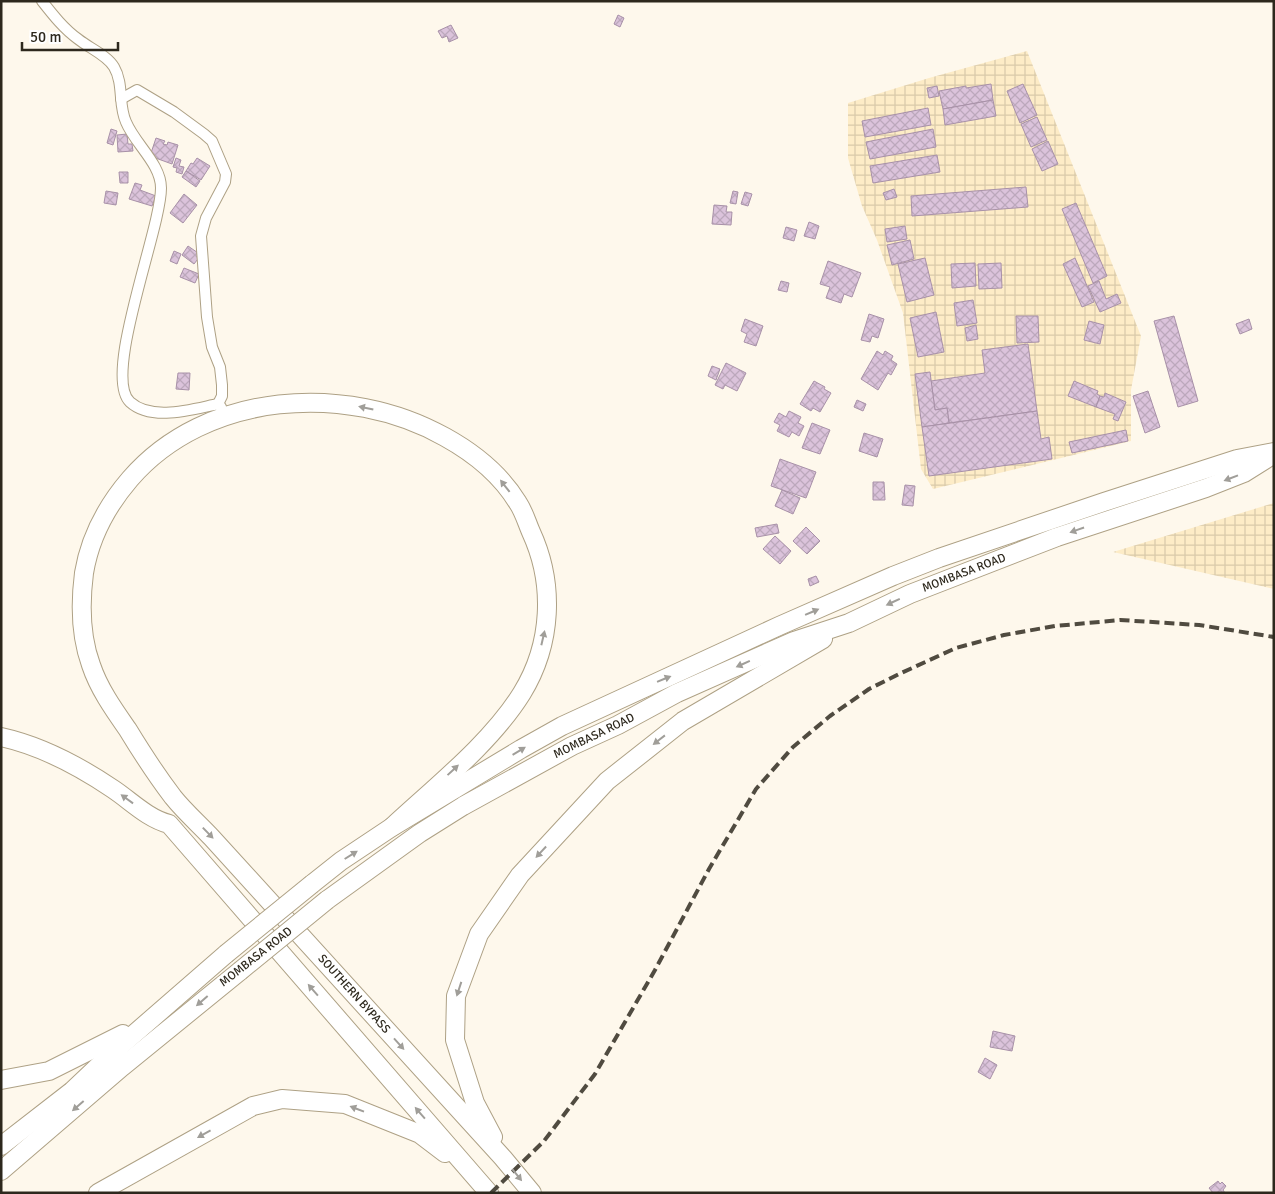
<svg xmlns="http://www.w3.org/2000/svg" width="1275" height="1194" font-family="Signika,sans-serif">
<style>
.industrial{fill:url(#industrial-grid)}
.building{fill:url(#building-cross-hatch);stroke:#a891a8}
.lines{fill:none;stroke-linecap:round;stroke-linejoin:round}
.street-casing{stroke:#aea185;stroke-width:12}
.highway-casing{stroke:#aea185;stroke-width:20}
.street{stroke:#fff;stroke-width:10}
.highway{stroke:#fff;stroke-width:18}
.rail{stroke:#504b40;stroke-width:4;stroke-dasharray:10 5;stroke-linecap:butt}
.highway-bridge-casing{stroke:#aea185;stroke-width:20;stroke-linecap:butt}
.highway-bridge{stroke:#fff;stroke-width:18}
.oneway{fill:#a09e99}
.labels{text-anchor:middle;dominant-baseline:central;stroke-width:5;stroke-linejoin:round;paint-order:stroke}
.street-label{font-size:12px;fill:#2d281d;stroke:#fff}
</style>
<defs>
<pattern id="industrial-grid" width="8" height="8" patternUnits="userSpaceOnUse" patternTransform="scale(1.25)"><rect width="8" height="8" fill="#fdecc7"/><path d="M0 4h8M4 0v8" fill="none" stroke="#d9caaa"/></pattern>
<pattern id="building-cross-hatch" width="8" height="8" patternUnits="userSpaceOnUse" patternTransform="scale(1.25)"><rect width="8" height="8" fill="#dbc3db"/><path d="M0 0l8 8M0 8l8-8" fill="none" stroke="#bca8bc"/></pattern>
</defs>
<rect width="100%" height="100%" fill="#fef8ec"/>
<!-- industrial -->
<g class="industrial">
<polygon points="1027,51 1141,336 1131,390 1131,441 933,489 921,469 903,313 877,240 862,206 848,158 848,103 929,78"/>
<polygon points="1274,503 1274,589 1113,552"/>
</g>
<!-- building -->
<g class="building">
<polygon points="618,15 624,18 620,27 614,24"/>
<polygon points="451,25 458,38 449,42 447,36 442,38 438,31"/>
<polygon points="991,84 993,100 943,109 939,91 966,86 966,88"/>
<polygon points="1023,84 1037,115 1020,123 1007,91"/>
<polygon points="937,86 939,96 929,98 927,88"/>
<polygon points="993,100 996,116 945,125 943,109"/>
<polygon points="928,108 931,125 865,137 862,121"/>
<polygon points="1037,117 1047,140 1031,147 1021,124"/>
<polygon points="111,129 117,131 113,145 107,143"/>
<polygon points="933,129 936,147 870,159 866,142"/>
<polygon points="127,134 128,144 132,144 133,151 118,152 117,135"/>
<polygon points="156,138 165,141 163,144 167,145 168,142 178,145 172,164 150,156"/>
<polygon points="1048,141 1058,164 1042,171 1032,149"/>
<polygon points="937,155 940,172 873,183 870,166"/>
<polygon points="176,158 181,160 179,166 184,167 182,174 176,172 177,168 173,167"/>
<polygon points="197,158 210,166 201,180 186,171 191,163 193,164"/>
<polygon points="186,171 200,181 196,187 182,177"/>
<polygon points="119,172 128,172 128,183 120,183"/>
<polygon points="135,183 142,185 140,190 156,196 152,206 129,199"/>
<polygon points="1026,187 1028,207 912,216 911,196"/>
<polygon points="894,189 897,197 886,200 883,193"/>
<polygon points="106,191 118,193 116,205 104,203"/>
<polygon points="733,191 738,192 736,204 730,203"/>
<polygon points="745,192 752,194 748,206 741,204"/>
<polygon points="184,194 197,205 183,223 170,213"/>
<polygon points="1076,203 1107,276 1093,283 1062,209"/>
<polygon points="714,205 727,206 726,212 732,212 731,225 712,224"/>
<polygon points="809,222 819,226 815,239 804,236"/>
<polygon points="905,226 907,239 887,242 885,229"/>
<polygon points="786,227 797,230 794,241 783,238"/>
<polygon points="910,240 914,259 892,265 887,245"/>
<polygon points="188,246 201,255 194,264 182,255"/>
<polygon points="174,251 181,254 177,264 170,261"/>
<polygon points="925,258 934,295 907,302 898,264"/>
<polygon points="1075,258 1094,302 1082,307 1063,264"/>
<polygon points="828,261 861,273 852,297 844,294 841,303 826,298 830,287 820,284"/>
<polygon points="975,263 976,286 952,288 951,264"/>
<polygon points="1001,263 1002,288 979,289 978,264"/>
<polygon points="184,268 199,274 195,283 180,277"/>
<polygon points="781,281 789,283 787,292 778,290"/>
<polygon points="1099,281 1106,299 1117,294 1121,303 1100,312 1088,286"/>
<polygon points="973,300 977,323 957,326 954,303"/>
<polygon points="936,312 944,352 918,357 910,318"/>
<polygon points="869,314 884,319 878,338 872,336 870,342 861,340"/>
<polygon points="1016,316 1038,316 1039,342 1017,343"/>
<polygon points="1174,316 1198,401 1178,407 1154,321"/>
<polygon points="745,319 763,326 756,346 744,342 747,334 741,331"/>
<polygon points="1249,319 1252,329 1240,334 1236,324"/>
<polygon points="1089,321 1104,325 1100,344 1084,340"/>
<polygon points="976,325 978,339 967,341 965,328"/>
<polygon points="1028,344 1037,411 949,423 947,408 935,410 931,381 985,373 982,350"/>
<polygon points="877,351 883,355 885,351 893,356 891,360 897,364 891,375 888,373 878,390 861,379"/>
<polygon points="726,363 746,373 737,391 725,385 723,389 715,385"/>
<polygon points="712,366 720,369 716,380 708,376"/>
<polygon points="930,372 935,410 947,408 949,423 922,427 915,374"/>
<polygon points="178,373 190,373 189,390 176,389"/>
<polygon points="814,381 825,387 824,389 831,393 820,412 813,408 811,411 800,404"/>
<polygon points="1074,381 1098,391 1097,394 1100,396 1096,407 1068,396"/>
<polygon points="1148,391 1160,427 1145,433 1133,396"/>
<polygon points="1105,393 1126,402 1118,421 1113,419 1115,414 1096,407 1100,396 1104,397"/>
<polygon points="857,400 866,404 863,411 854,407"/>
<polygon points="789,411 801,417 798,423 804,426 799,436 792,432 789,437 777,431 780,425 774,422 779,413 786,417"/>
<polygon points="1037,411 1041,439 1049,437 1052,459 929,476 922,427"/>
<polygon points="812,423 830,430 820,454 802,448"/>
<polygon points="1126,430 1128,441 1072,453 1069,442"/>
<polygon points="864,433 883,439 877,457 859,451"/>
<polygon points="780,459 816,472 806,498 771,486"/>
<polygon points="873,482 884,482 885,500 873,500"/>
<polygon points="905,485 915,486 913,506 902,505"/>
<polygon points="782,490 800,498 793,514 775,506"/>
<polygon points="777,524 779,533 757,537 755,528"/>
<polygon points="806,527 820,541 807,554 793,541"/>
<polygon points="775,536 791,551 780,564 763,549"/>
<polygon points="816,576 819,582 810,586 808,579"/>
<polygon points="993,1031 1015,1036 1012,1051 990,1047"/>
<polygon points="985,1058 997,1065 990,1079 978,1072"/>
<polygon points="1218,1181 1220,1184 1222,1182 1226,1186 1223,1190 1225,1193 1213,1193 1209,1188"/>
</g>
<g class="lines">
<!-- street casing -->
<g class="street-casing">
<g id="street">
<path d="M42,1C53,15 64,29 78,39C89,48 107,55 114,67C124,84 118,105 126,122C135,144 161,164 161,188C161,229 102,376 130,402C152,422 193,409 218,404L221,407L222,418"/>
<polyline points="121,99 137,90 174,112 204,134 212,141 226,174 225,182 206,218 201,236 207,317 212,347 220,367 222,385 222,396 218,404"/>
</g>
</g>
<!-- highway casing -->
<g class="highway-casing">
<g id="highway">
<path d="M1,737C42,746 79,766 113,789C131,801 147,818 169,824L489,1193"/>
<path d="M392,827C435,787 491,743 522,693C552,644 555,584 531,532C527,523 524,512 518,503C501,475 474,453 445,437C347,382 206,391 130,479C106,507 90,537 84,573C80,604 80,635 91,665C99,689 114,710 128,730C142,753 157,776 173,797C185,812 199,824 212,838L503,1158L532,1193"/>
<polyline points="312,884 341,861 392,827 521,749 562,726 779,626 893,576 939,558 1104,502 1237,459 1274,452"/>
<polyline points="327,900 420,833 463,806 572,746 618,725 677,693 794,641 849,623 910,594 1057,537 1206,488 1244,473 1271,456"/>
<polyline points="1,1080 49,1071 123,1034"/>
<polyline points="493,1137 475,1103 455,1040 456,996 479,934 520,875 607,781 683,721 823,639"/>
<polyline points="1,1146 72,1091 110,1055 226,954"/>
<polyline points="1,1171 122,1067 240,971"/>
<polyline points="98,1193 253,1106 282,1099 345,1104 420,1134 445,1153"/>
</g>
</g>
<!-- street -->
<use href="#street" class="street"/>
<!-- highway -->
<use href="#highway" class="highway"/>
<!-- rail -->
<polyline class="rail" points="491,1193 544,1141 595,1074 655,970 709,869 756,789 793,747 830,716 869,689 899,674 956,648 1004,635 1055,626 1120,620 1199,625 1274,637"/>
<!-- highway-bridge casing -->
<g class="highway-bridge-casing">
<g id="highway-bridge">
<polyline points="226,954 312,884"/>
<polyline points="240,971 327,900"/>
</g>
</g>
<!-- highway-bridge -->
<use href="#highway-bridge" class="highway-bridge"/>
</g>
<!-- one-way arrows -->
<defs><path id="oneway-solid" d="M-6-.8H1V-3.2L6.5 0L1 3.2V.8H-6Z" transform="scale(1.25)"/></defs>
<g class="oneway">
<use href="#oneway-solid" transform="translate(366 408) rotate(-168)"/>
<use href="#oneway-solid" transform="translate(1231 478) rotate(159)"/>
<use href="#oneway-solid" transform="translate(505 486) rotate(-128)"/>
<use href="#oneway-solid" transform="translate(1077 530) rotate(161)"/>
<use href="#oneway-solid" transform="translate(893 602) rotate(155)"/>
<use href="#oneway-solid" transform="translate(812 612) rotate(-23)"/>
<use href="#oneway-solid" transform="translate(543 638) rotate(-77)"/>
<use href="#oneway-solid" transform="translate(743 664) rotate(156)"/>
<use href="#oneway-solid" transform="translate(664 679) rotate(-22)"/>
<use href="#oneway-solid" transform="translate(659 740) rotate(142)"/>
<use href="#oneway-solid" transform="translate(519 751) rotate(-31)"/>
<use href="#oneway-solid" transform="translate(453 770) rotate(-43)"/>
<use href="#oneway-solid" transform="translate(127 799) rotate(-144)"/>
<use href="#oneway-solid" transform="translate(208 833) rotate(46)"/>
<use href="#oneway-solid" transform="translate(541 852) rotate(133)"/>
<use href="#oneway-solid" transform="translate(351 855) rotate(-32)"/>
<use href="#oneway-solid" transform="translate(459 989) rotate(108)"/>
<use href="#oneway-solid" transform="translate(313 990) rotate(-131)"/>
<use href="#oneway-solid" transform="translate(202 1001) rotate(139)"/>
<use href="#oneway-solid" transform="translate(399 1044) rotate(48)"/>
<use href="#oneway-solid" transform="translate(78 1106) rotate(139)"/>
<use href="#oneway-solid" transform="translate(357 1109) rotate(-159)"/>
<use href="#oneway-solid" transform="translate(420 1113) rotate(-131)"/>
<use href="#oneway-solid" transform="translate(204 1134) rotate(151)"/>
<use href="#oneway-solid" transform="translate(517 1175) rotate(51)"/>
</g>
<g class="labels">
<!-- street labels -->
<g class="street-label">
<text transform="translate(964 573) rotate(-21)">MOMBASA ROAD</text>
<text transform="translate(594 736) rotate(-26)">MOMBASA ROAD</text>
<text transform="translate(256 957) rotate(-38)">MOMBASA ROAD</text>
<text transform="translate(354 994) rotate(48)">SOUTHERN BYPASS</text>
</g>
</g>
<!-- border -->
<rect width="1275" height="1194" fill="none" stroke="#2d281d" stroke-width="5"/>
<!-- scale -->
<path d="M22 42v8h96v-8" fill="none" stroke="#2d281d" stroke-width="2.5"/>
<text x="30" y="42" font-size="15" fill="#2d281d" stroke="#ffffff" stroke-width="4" paint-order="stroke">50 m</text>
</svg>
